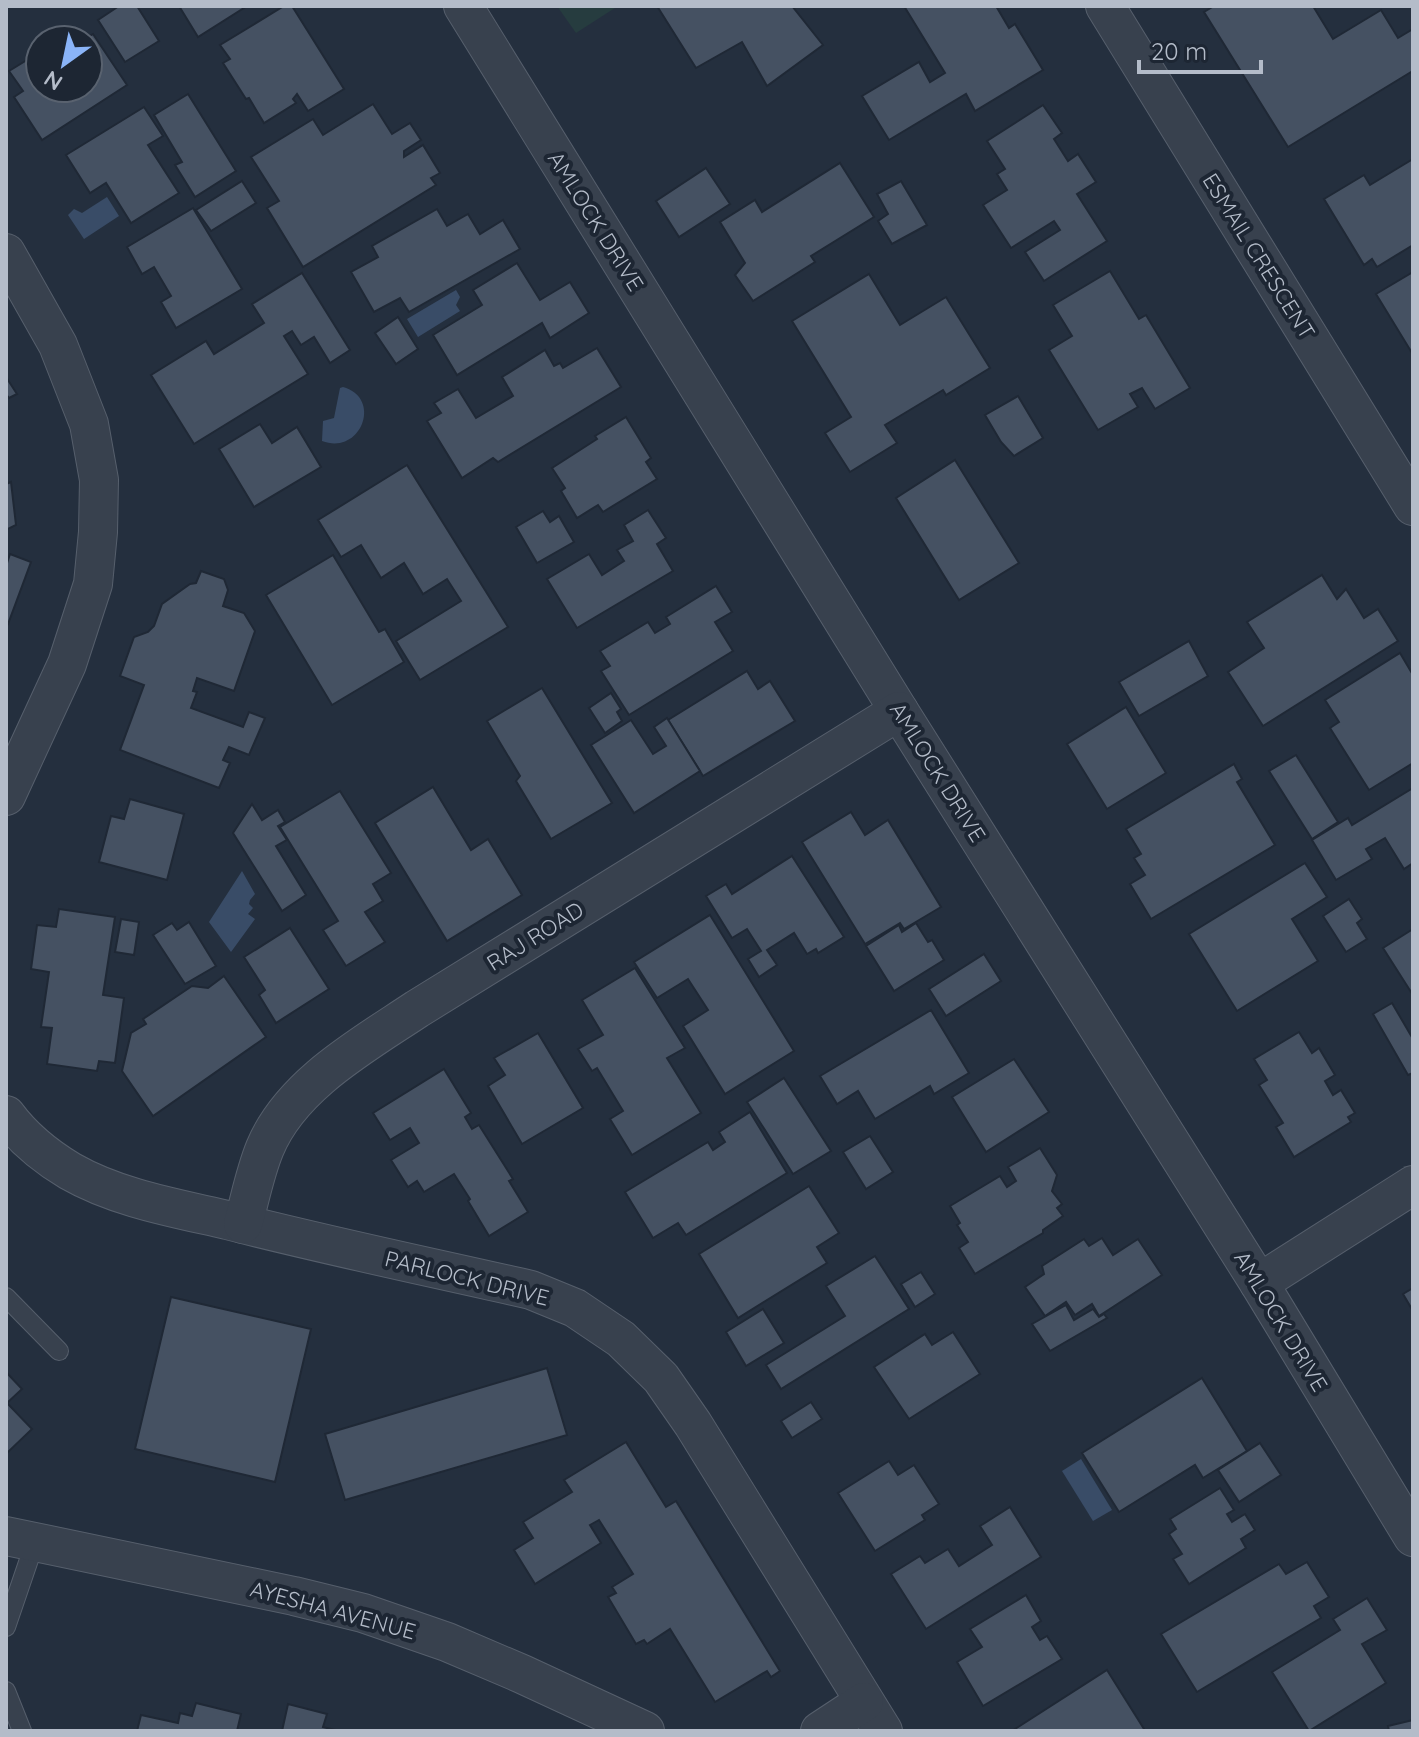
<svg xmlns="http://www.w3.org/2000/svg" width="1419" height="1737" font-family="Quicksand,sans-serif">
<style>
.green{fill:#263c3f}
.water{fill:#394c67}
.building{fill:#455162;stroke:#1f2835;stroke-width:2}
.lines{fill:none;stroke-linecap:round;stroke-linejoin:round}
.lane-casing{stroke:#565f6c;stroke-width:20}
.street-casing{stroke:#565f6c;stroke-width:40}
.lane{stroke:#38414e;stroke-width:18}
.street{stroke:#38414e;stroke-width:38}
.labels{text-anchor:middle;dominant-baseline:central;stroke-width:8;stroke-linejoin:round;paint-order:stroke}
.street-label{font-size:22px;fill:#b4bcc9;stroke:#1d2633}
</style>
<rect width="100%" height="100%" fill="#242f3e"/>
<!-- green -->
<polygon class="green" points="557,6 618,6 576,33"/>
<!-- water -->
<g class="water">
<polygon points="107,197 119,216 84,239 68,215 74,209 82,213"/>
<polygon points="456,290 460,297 456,305 460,311 418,337 407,319"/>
<path d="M343,387C383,398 361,456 322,441L323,421L334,418L340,388Z"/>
<polygon points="242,871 255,894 250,900 249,904 253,908 248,914 255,919 231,952 209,922"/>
<polygon points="1081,1459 1112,1510 1093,1521 1062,1471"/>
</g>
<!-- building -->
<g class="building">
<polygon points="119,6 137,6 159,41 125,62 98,20"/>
<polygon points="179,6 247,6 198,37"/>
<polygon points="284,6 292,6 344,89 308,111 297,94 293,99 296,103 264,123 249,98 246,99 223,63 230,59 220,45"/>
<polygon points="657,6 792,6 823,45 767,86 742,42 696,68"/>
<polygon points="904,6 996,6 1009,28 1015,24 1043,70 975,111 966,94 889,140 862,96 919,62 930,82 945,73"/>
<polygon points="1214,6 1313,6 1333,39 1381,10 1398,38 1413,29 1413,75 1411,72 1288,147 1204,12"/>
<polygon points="93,34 127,85 42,140 14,97 23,91 9,71 40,52 40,88 88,88 88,40 83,40"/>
<polygon points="188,94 236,171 195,197 175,165 182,162 154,115"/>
<polygon points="373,104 392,134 410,123 421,140 404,151 404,157 423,145 440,173 431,178 436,185 303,267 267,208 279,201 251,157 313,119 323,135"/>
<polygon points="1043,105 1062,133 1054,139 1068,161 1078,154 1096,182 1077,194 1107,241 1044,281 1025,252 1060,230 1054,221 1011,248 983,205 1007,190 997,174 1005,169 987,141"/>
<polygon points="144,107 163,136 148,145 179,193 131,223 106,183 90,193 66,155"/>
<polygon points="1413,159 1413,245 1377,267 1372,259 1364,265 1324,199 1364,175 1370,185"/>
<polygon points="840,163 874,217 811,256 815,262 753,301 735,275 745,263 720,222 755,200 762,212"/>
<polygon points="706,168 730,204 679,237 656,201"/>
<polygon points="242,181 256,203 211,231 196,210"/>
<polygon points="901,181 927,225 892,244 878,221 888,214 877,194"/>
<polygon points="193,208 242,289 176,328 161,302 171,296 154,267 142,274 127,247"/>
<polygon points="437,209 447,226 468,214 480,234 503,220 520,249 409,312 400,298 374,312 351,272 378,257 372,246"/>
<polygon points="517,263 540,300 570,282 589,313 550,338 542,323 457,375 433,335 482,305 473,290"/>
<polygon points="1110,271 1139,319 1146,315 1190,388 1155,409 1142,388 1130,394 1138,407 1098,430 1049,350 1072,336 1053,305"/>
<polygon points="1413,272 1413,352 1412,353 1376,294"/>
<polygon points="302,273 350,350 330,363 314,337 301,345 292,331 284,336 308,374 194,444 151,375 206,341 214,354 264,323 252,304"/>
<polygon points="869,274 900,325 946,297 990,368 946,395 943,390 885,425 897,443 850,472 825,433 851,417 792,321"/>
<polygon points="398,317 418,349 396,364 375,333"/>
<polygon points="597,348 621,387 498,462 493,458 462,478 427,421 441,413 434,403 458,389 476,418 513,396 502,377 545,350 554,366 560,363 563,368"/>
<polygon points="6,377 17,394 9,398 6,394"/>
<polygon points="1018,396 1043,438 1014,456 1001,442 985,415"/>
<polygon points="626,417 651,458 646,462 657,479 603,512 598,505 577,518 561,491 565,488 552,468 597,439 595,436"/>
<polygon points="260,424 272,443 297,427 321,467 254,507 219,449"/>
<polygon points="955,460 1019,563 959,600 896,498"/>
<polygon points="407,465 508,627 420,680 396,641 461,601 447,579 423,594 404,563 381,578 361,545 341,557 318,520"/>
<polygon points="11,482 16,525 6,530 6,484"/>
<polygon points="648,510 666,538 657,544 673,571 577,628 547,579 589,554 602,575 624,561 617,550 633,541 624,525"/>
<polygon points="543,511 550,522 559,516 574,542 537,563 516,527"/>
<polygon points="10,554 31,562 8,624 6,623 6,560 7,563"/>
<polygon points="333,555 379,632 385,629 404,662 332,705 266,595"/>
<polygon points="201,571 224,579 228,590 223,606 244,613 255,631 234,691 197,678 193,691 197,692 191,708 243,727 249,712 265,718 249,755 229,747 223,760 230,763 219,788 120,750 144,685 120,676 134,637 148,632 154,626 162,604 190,584 196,583"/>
<polygon points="1322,575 1337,599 1346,589 1364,618 1378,609 1398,641 1263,726 1228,672 1264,648 1247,622"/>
<polygon points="716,586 732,612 715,622 733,651 629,715 601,671 610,666 600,651 648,622 655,633 670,624 666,617"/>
<polygon points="1189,641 1208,676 1139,716 1119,682"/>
<polygon points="1400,653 1413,675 1413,763 1369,790 1330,728 1339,722 1325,700"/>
<polygon points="747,671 758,689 770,681 795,721 703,776 668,720"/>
<polygon points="542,688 612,803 551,839 516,781 520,776 487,721"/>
<polygon points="611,693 621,709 617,712 622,721 605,733 589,708"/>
<polygon points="1126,707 1166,773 1107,809 1067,744"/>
<polygon points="667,718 700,771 634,813 591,745 631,720 653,754 666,746 654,727"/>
<polygon points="1296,755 1338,822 1312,839 1269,771"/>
<polygon points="1234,764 1242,779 1237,782 1275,845 1151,919 1130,884 1145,875 1134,858 1141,854 1126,829"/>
<polygon points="433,787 471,850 488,839 522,895 447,941 375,823"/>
<polygon points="1413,788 1413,863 1404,869 1385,838 1366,849 1372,859 1336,880 1312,840 1348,818 1352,825"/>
<polygon points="340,791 391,873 373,884 383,901 365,912 385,942 346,966 323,930 338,921 280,827"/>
<polygon points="130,799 184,814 167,880 99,862 111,816 124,819"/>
<polygon points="252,804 262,820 278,810 285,822 278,826 287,840 276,846 306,895 282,911 233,833"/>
<polygon points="851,812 865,835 888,820 941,907 904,929 900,923 865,944 802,842"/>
<polygon points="792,856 844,937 818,953 816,949 807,954 794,933 767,950 777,965 759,977 748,959 761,951 747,929 732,938 706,896 726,884 732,894"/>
<polygon points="1305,863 1327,897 1292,919 1318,961 1237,1011 1189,934"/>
<polygon points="1349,899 1362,919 1357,923 1367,939 1346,952 1323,916"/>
<polygon points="59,909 115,917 103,995 124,998 115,1063 99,1061 97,1071 47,1064 52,1028 41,1027 49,972 31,969 37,925 56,927"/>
<polygon points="710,915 794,1051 725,1094 683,1026 708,1010 688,979 657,998 634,962"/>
<polygon points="121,919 139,922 134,955 115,952"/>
<polygon points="189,922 216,966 185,984 153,935 172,923 177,930"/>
<polygon points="916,923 928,942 932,940 944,960 894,991 866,946 899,925 902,932"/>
<polygon points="290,928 329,989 276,1023 259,995 265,990 244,957"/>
<polygon points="1413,929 1413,991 1411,992 1383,948"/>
<polygon points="984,954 1001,981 946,1016 929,989"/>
<polygon points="635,968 685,1048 667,1058 701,1113 632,1155 610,1119 623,1111 597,1068 592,1071 578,1049 603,1035 582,1000"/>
<polygon points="224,976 266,1037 153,1116 122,1071 131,1033 146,1024 143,1019 192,986 208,988"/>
<polygon points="1392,1003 1413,1039 1413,1073 1408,1075 1373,1014"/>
<polygon points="931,1010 969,1073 934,1094 930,1086 875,1119 858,1091 837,1104 820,1076"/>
<polygon points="1299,1032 1312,1053 1319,1048 1335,1075 1325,1081 1333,1095 1341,1090 1355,1113 1348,1117 1351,1122 1294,1157 1276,1127 1283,1123 1259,1085 1267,1080 1254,1059"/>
<polygon points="538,1033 583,1108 522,1144 488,1086 505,1075 494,1058"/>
<polygon points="1014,1059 1049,1112 986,1152 952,1097"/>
<polygon points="444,1069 471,1113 465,1117 472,1129 479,1125 513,1179 509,1181 528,1212 489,1236 468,1201 470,1199 454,1174 424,1192 417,1181 408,1187 391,1160 419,1143 410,1128 390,1140 373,1113"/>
<polygon points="784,1078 831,1151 793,1174 747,1102"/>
<polygon points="750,1112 787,1173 686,1235 678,1223 653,1238 625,1192 708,1142 713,1150 725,1142 719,1132"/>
<polygon points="870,1136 893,1172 866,1189 843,1152"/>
<polygon points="1040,1148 1057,1175 1052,1191 1062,1204 1057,1208 1063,1216 1043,1230 1043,1233 975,1274 959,1248 968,1242 957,1225 960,1223 950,1206 1000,1176 1007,1187 1016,1181 1008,1167"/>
<polygon points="809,1186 839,1233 817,1247 827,1263 738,1318 699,1254"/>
<polygon points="1102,1238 1113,1255 1138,1239 1162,1275 1099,1316 1092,1304 1075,1315 1066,1302 1045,1316 1025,1287 1044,1274 1042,1266 1084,1239 1089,1246"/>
<polygon points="875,1256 909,1309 781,1389 766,1365 845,1316 826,1286"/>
<polygon points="921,1272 935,1294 915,1307 901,1284"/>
<polygon points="1413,1288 1413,1311 1403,1294"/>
<polygon points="171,1297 311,1329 275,1482 135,1449"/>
<polygon points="1066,1305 1074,1320 1093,1309 1099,1317 1104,1314 1107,1318 1050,1351 1032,1324"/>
<polygon points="763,1309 784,1343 746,1366 726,1332"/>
<polygon points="953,1332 980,1374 909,1419 874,1367 925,1334 932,1345"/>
<polygon points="547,1368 567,1435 345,1500 325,1434"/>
<polygon points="6,1372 22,1389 7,1403 32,1429 6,1454"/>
<polygon points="1202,1378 1247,1451 1203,1478 1195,1465 1119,1512 1082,1453"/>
<polygon points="811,1402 822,1419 792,1438 781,1421"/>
<polygon points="626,1442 666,1507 676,1501 780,1671 771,1677 767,1671 715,1702 670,1629 647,1644 644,1640 636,1644 608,1597 616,1593 612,1587 633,1574 599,1520 590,1525 601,1543 535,1584 514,1550 533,1538 523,1522 572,1492 564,1480"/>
<polygon points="1260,1443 1281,1475 1239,1502 1218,1470"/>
<polygon points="889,1461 898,1475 914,1465 939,1504 922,1515 925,1520 875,1551 838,1493"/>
<polygon points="1220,1488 1234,1510 1227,1514 1232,1522 1245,1514 1255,1530 1241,1539 1246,1548 1189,1584 1173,1559 1182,1554 1169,1534 1176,1529 1170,1519"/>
<polygon points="1010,1507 1041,1557 926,1629 891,1574 920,1556 925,1563 948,1549 959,1566 992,1545 980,1526"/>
<polygon points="1307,1562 1329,1597 1314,1606 1321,1618 1197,1692 1161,1634 1279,1564 1286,1574"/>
<polygon points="1026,1595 1041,1621 1032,1627 1040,1640 1047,1636 1062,1659 983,1706 957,1662 982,1647 970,1629"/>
<polygon points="1367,1598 1387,1630 1362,1644 1386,1683 1309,1731 1272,1672 1340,1630 1333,1619"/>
<polygon points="1107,1670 1144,1729 1141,1731 1012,1731"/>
<polygon points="196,1703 241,1714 237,1731 137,1731 141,1715 178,1723 180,1713 192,1716"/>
<polygon points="288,1704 327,1714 323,1727 339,1731 282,1731"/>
<polygon points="1413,1720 1413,1731 1389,1731 1388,1726"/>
</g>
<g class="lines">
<!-- lane casing -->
<g class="lane-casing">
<g id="lane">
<polyline points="6,1297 59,1351"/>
<polyline points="6,1627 35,1542"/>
<polyline points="6,1691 22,1731"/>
</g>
</g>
<!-- street casing -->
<g class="street-casing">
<g id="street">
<polyline points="463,6 899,711 1259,1283 1413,1537"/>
<polyline points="1105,6 1413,506"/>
<polyline points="6,253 58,345 89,424 99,480 98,532 93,584 67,664 6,796"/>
<path d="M6,1115C23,1138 45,1156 70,1171C117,1198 175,1208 227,1220C328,1246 430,1267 531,1290L575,1308L621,1339L661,1378L693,1424L883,1731"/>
<path d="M243,1224C250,1199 255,1172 265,1148C291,1085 363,1045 417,1009L899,711"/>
<polyline points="1259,1283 1413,1185"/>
<polyline points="6,1536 294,1596 363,1613 447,1642 522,1674 645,1731"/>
<polyline points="820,1731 864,1702"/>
</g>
</g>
<!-- lane -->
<use href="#lane" class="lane"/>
<!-- street -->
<use href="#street" class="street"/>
</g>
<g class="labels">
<!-- street labels -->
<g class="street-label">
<text transform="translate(596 221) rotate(58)">AMLOCK DRIVE</text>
<text transform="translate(1259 256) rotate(58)">ESMAIL CRESCENT</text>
<text transform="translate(938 772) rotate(58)">AMLOCK DRIVE</text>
<text transform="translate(535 936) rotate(-32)">RAJ ROAD</text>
<text transform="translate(467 1278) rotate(14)">PARLOCK DRIVE</text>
<text transform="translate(1281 1321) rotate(59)">AMLOCK DRIVE</text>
<text transform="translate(333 1610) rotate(15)">AYESHA AVENUE</text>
</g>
</g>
<!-- border -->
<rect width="1419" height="1737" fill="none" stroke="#b4bcc9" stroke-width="16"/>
<!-- north arrow -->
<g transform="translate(64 64) rotate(213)"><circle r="38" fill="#1d2633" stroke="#59626f" stroke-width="2"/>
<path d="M0-6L14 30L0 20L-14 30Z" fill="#8ab4f8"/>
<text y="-12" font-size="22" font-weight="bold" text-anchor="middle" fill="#b4bcc9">N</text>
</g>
<!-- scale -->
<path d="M1139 60v12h122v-12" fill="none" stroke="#b4bcc9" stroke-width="4"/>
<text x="1151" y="60" font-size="24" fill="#b4bcc9" stroke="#1d2633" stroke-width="6" paint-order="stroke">20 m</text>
</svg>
